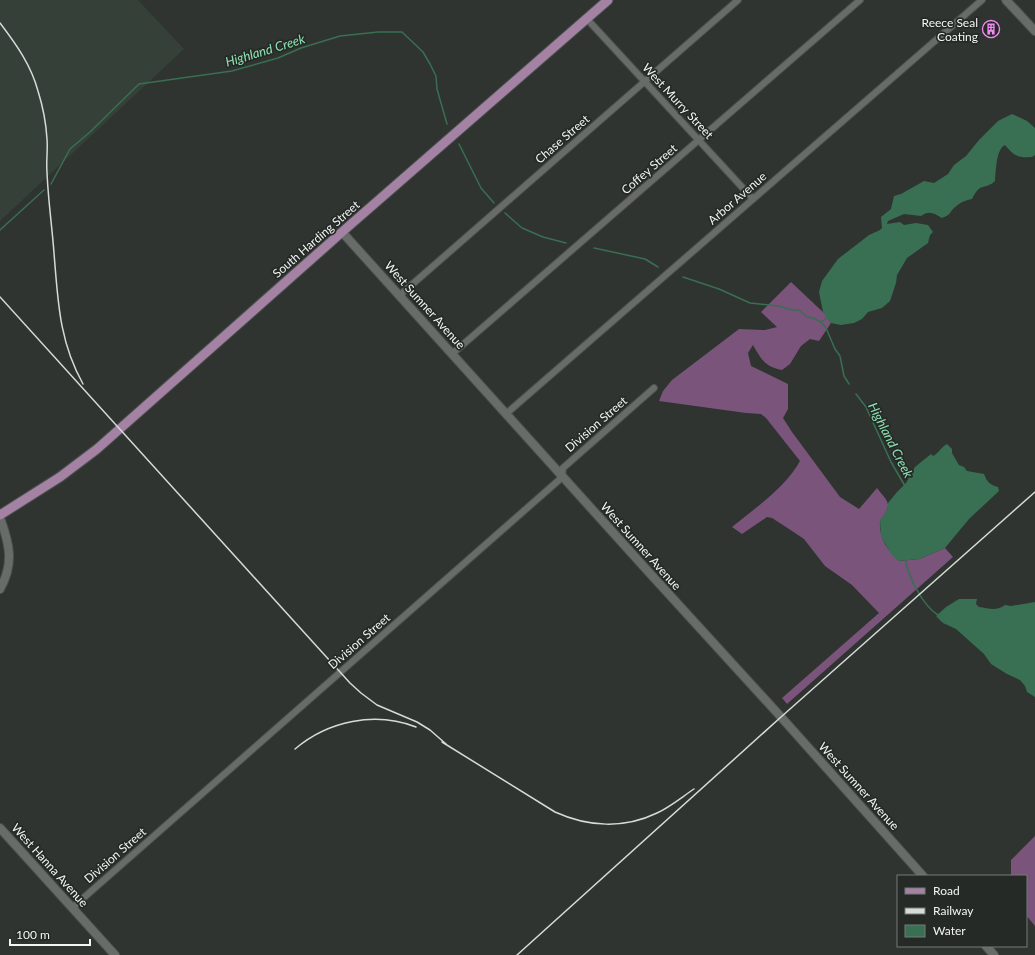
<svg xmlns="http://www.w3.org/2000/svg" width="1035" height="955" font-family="Lato,sans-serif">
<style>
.built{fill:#354039}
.forest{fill:#7a547a}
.water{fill:#396f52}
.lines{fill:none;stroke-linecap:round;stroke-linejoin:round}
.stream{stroke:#396f52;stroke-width:1.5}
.street-casing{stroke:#4c4f4e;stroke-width:8}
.secondary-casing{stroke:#4c4f4e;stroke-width:10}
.primary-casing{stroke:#4c4f4e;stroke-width:11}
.street{stroke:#676c69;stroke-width:6}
.secondary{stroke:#676c69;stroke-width:8}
.primary{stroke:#a482a4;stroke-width:9}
.rail{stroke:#d6dad8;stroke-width:1.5}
.labels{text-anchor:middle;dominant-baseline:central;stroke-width:3.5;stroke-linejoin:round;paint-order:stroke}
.poi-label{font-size:12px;fill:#f2f5f4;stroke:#252a27;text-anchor:end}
.street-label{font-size:12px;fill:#f2f5f4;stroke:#252a27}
.water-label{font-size:13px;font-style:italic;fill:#8de0b1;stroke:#252a27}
</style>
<rect width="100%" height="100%" fill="#2f3431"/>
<!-- built -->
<polygon class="built" points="0,0 138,0 184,49 0,221"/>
<!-- forest -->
<g class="forest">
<path d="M791,282L825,314L831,323L819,341L810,339L801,346L790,364L782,370C765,367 761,359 753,345L748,353L751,366L788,384V409L783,418L792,432L840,497L859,509L877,488C889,503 893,504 880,521C879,539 887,549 899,561L919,559L945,548L953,557L787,704L782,698L879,613L852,585L825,566L804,539L786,527L772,518L767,517L742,534L732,527C755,508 786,487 800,461L766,418L761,414L746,413L659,401L663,391L672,380L739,329L765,330L777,327L761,312Z"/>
<polygon points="1035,836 1035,926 1026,915 1026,876 1011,876 1011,860"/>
</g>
<!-- water -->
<g class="water">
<path d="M1012,114L1027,121L1035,128V155L1032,157C1018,158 1014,156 1005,145C996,149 996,171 995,181C984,191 981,181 972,199C965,200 959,203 954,208C948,214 952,214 942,218C934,213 929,210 921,216L904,214L888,221L887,224L900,222L904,225L916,223L928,225L933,232L930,235L928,243L907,258L897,275L896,283L890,301L882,308L868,312L862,319L854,323L841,325L831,323L823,312L819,292L822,281L838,259L869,235L880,230L882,228L881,217L891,209L894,196L901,194L924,181L934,183L948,174L954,165L966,156L979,140L998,121Z"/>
<path d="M947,444L952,449V453L959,465L964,467L967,471L984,474C987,482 990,485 998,487L999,491L969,519L945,548L919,559L899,561L891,554L881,536L880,521L888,508V503L897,492L906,483L915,467L931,454L933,456C939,453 941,447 947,444Z"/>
<path d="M959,599H977L976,604L979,607C989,608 995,612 1005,605L1011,606L1035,602V697L1027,692L1025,686L1020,680L1007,674L991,664L984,654L956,629L943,623L936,616L946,607Z"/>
</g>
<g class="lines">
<!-- stream -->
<g class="stream">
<polyline points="459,144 481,188 494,203"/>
<polyline points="51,184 70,149 90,132 139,84 232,71 278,58 301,48 340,36 378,32 402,32 423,52 430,64 436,76 437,89 447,124"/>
<polyline points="505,213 522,228 543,237 566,243"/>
<polyline points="0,230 44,190"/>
<polyline points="594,248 645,259 658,267"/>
<polyline points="683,277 719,289 750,303 779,306 792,310 799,310 807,317 813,318 821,322 826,328 835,349 840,356 844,376 849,384"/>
<polyline points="821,322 827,318"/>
<polyline points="856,394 866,407 891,462 905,486"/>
<path d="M905,559C909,577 922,605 938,615"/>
</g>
<!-- street casing -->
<g class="street-casing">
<g id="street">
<polyline points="587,19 753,199"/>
<polyline points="400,295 738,0"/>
<polyline points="452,354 860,0"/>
<polyline points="507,413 982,0"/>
<polyline points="72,908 559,480 562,475 563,468 654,388"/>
</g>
</g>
<!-- secondary casing -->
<g class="secondary-casing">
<g id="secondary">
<polyline points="1006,0 1035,31"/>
<polyline points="342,232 645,568 781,717 923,876"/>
<path d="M0,518C10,545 14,564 0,589"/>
<polyline points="0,828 115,955"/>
<polyline points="986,946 994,955"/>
</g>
</g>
<!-- primary casing -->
<g class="primary-casing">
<polyline id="primary" points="0,515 60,477 97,449 342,232 608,0"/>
</g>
<!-- street -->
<use href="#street" class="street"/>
<!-- secondary -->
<use href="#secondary" class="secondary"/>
<!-- primary -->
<use href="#primary" class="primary"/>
<!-- rail -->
<g class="rail">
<path d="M0,23C16,44 31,65 38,91C43,107 46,122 47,139C48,150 46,161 47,172C48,199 52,226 54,253C58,301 59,341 83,384"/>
<polyline points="0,297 350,683 361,693 377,705 417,722 430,730 446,744"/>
<path d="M442,742L555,812C588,827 624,829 657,813C670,807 682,797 694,789"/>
<path d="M295,749C328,721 375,711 416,727"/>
<polyline points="517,955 781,717 1035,492"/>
</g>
</g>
<!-- icons -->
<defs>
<g id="building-ring" transform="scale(0.9)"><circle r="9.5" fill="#252a27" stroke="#f28af3" stroke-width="1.5"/><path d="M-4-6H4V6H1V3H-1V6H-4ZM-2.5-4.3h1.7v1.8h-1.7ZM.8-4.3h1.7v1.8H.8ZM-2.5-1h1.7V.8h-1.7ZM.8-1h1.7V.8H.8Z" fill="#f28af3"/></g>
</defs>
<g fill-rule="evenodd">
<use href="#building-ring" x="991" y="29"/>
</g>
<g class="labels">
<!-- poi labels -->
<g class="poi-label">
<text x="978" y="22">Reece Seal<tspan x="978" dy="14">Coating</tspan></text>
</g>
<!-- street labels -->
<g class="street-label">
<text transform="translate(678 101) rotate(47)">West Murry Street</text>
<text transform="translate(562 139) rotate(-41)">Chase Street</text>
<text transform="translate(649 169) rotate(-41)">Coffey Street</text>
<text transform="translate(737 198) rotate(-41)">Arbor Avenue</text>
<text transform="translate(316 239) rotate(-41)">South Harding Street</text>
<text transform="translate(425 305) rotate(48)">West Sumner Avenue</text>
<text transform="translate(596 424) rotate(-41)">Division Street</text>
<text transform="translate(641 546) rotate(48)">West Sumner Avenue</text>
<text transform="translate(359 641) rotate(-41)">Division Street</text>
<text transform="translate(859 786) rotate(48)">West Sumner Avenue</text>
<text transform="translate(115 855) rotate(-41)">Division Street</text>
<text transform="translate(50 865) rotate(48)">West Hanna Avenue</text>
</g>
<!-- water labels -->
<g class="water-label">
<text transform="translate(265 50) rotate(-17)">Highland Creek</text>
<text transform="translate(891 440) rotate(63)">Highland Creek</text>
</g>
</g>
<!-- legend -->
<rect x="897" y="875" width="130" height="72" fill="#252a27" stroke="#777b79"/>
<rect x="905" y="888" width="20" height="6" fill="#a482a4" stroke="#777b79"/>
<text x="933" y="895" font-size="12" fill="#f2f5f4">Road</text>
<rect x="905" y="908" width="20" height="6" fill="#d6dad8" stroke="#777b79"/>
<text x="933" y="915" font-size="12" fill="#f2f5f4">Railway</text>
<rect x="905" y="925" width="20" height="12" fill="#396f52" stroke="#777b79"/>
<text x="933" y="935" font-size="12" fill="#f2f5f4">Water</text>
<!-- scale -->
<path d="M10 939v6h80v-6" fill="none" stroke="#f2f5f4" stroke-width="2"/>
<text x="16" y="939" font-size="12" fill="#f2f5f4" stroke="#252a27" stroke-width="3" paint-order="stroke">100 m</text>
</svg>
